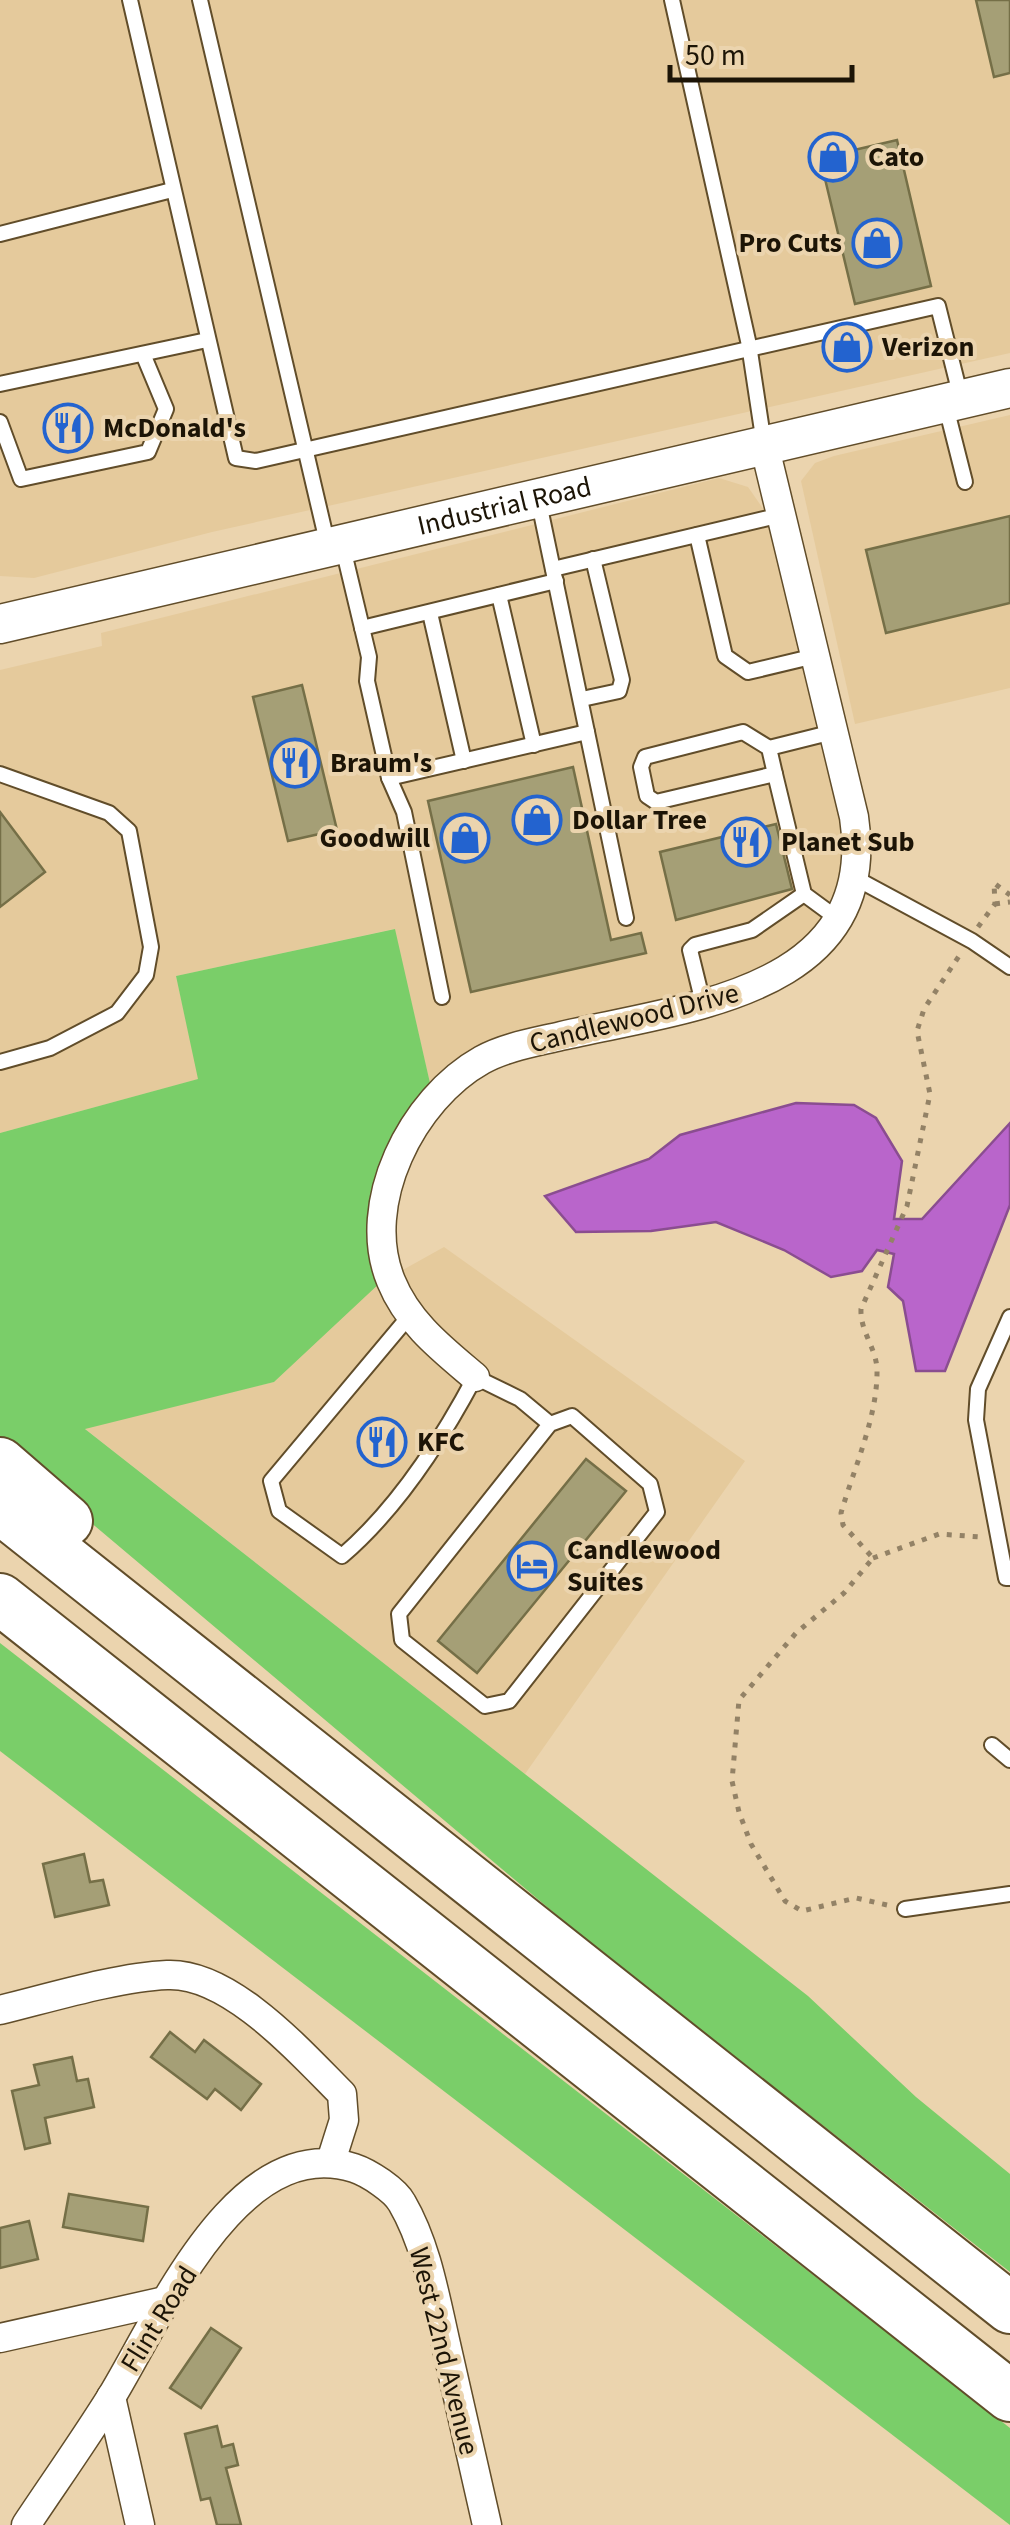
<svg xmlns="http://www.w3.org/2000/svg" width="1010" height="2525" font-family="'Source Sans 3',sans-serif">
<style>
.built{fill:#e5ca9c}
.green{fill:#7ace69}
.water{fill:#b965cb;stroke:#8a4d90;stroke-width:2.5}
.building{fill:#a59f76;stroke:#756f47;stroke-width:2.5}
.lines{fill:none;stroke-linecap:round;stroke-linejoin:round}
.lane-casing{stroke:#614d2a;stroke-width:18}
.street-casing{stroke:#614d2a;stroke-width:31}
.secondary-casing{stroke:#614d2a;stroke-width:41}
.highway-casing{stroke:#614d2a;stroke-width:54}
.path{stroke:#938266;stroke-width:5;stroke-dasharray:5 8;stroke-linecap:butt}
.lane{stroke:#fff;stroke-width:14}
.street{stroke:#fff;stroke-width:28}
.secondary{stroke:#fff;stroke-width:38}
.highway{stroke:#fff;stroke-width:50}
.labels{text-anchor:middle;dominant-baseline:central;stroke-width:8;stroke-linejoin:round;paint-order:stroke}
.poi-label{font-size:28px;font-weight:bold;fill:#1c1406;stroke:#ebd4ae;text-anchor:start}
.street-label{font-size:28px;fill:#1c1406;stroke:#ebd4ae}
</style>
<rect width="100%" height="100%" fill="#ebd4ae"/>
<!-- built -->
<g class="built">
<polygon points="0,0 1010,0 1010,353 212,532 34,578 0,576"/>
<polygon points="1010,415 1010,688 855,724 801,481 815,463 834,456"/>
<polygon points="719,478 748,487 764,510 846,822 841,891 804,946 747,979 495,1039 449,1063 430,1083 394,929 176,976 199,1079 0,1133 0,670 102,646 101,633"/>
<polygon points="444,1247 745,1461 525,1774 84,1428 274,1382 374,1286"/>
</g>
<!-- green -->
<g class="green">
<path d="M395,929L430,1083C369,1157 368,1190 382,1281L274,1382L85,1429L808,1996L916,2097L1010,2174V2272L585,1939L0,1446V1133L198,1079L176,976Z"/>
<polygon points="0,1643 1010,2428 1010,2525 0,1751"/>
</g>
<!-- water -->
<polygon class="water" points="796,1103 854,1105 876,1118 902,1161 894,1219 922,1219 1010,1123 1010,1205 945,1371 916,1371 903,1301 888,1287 894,1254 877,1250 862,1271 831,1277 784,1250 716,1222 651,1231 576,1232 545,1196 649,1159 680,1135"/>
<!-- building -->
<g class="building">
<polygon points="976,0 1010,0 1010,73 994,77"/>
<polygon points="897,140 931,286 855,304 820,158"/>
<polygon points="1010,516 1010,603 886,633 866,550"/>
<polygon points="302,685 337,830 288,841 253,697"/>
<polygon points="573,767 611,940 641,933 646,953 471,992 428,801"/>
<polygon points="0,812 45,872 0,907"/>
<polygon points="776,824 792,889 676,920 660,852"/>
<polygon points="586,1459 626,1491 477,1673 438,1641"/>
<polygon points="84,1854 90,1882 103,1880 109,1905 55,1917 43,1864"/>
<polygon points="170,2032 195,2052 204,2040 261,2084 241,2110 215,2089 207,2099 151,2057"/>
<polygon points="72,2057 77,2081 88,2079 94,2107 45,2118 50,2143 25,2149 12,2091 39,2085 34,2065"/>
<polygon points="69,2194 148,2207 143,2241 63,2227"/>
<polygon points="29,2221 38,2259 0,2268 0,2228"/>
<polygon points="211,2328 241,2348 201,2408 170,2388"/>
<polygon points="217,2426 222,2447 233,2444 238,2465 226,2468 241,2525 217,2525 210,2498 201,2500 185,2434"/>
</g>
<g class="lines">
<!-- lane casing -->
<g class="lane-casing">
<g id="lane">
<polyline points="130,0 236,458 256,461 938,306 961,398"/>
<polyline points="200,0 328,546"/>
<polyline points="672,0 749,345 764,444"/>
<polyline points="0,234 172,190"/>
<polyline points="0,384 207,340"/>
<polyline points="945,403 965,482"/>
<polyline points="0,422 21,479 148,452 166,409 143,354"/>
<polyline points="539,503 626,918"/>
<polyline points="697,535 725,656 748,672 815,656"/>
<polyline points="342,544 369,657 367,681 389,778 404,812 442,997"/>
<polyline points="553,569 781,515"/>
<polyline points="499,595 534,745"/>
<polyline points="430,613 464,761"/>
<polyline points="362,628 556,581"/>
<polyline points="582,699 619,691 622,680 593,559"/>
<polyline points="769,748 775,774 656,802 647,796 641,767 645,757 743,732 769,748 833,732"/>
<polyline points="0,774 109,813 129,831 151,947 146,975 117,1013 50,1048 0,1062"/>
<polyline points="775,774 804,894 838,919"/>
<polyline points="389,778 587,732"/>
<polyline points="857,879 972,941 1010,967"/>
<polyline points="703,1003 690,950 695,945 752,930 804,894"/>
<path d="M411,1314L271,1481L279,1511L342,1556C398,1508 441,1441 475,1377L520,1399L550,1424L399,1614L402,1640L485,1706L509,1701L657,1512L650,1484L572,1416L550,1424"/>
<polyline points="1010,1317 978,1389 976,1420 1006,1578 1010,1578"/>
<polyline points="992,1745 1010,1760"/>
<polyline points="905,1909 1010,1894"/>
</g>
</g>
<!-- street casing -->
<g class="street-casing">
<g id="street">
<path d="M475,1377C442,1349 408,1323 391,1281C359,1204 412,1099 482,1060C505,1047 536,1042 561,1036C687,1007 880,992 854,817L764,444"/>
<path d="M0,2010C49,1998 118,1977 167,1975C230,1972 301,2053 342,2094L344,2120L331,2161"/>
<polyline points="0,2338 165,2301"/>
<polyline points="111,2397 140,2525"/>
<path d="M26,2525C54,2483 83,2442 110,2399C159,2320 236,2131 354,2168C369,2173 395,2190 402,2203C426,2244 435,2296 445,2340C459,2402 473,2463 487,2525"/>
</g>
</g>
<!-- secondary casing -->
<g class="secondary-casing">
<g id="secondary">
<path id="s1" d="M0,624L1010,388"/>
</g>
</g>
<!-- highway casing -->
<g class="highway-casing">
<g id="highway">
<polyline points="0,1463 67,1521"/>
<polyline points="0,1508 1010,2308"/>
<polyline points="0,1599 1010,2396"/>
</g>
</g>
<!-- path -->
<g class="path">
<polyline points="995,904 1010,902"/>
<polyline points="978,927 995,904 994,883 1010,895"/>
<polyline points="873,1558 939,1534 981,1537"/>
<path d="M887,1905L856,1898L802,1911L785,1901L751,1844L739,1812L732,1781L739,1700L796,1633L844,1593L873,1558L843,1525L841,1513C854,1468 878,1416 877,1369C876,1348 860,1331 861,1309L907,1206L930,1094L917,1031L924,1009L961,953"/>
</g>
<!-- lane -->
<use href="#lane" class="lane"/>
<!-- street -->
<use href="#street" class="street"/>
<!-- secondary -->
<use href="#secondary" class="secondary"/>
<!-- highway -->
<use href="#highway" class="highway"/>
</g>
<!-- icons -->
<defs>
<g id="shop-ring" transform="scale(2.5)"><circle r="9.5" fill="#ebd4ae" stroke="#2363cf" stroke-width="1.5"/><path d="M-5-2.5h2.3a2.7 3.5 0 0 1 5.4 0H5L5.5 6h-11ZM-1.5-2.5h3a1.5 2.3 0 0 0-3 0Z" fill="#2363cf"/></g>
<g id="restaurant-ring" transform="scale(2.5)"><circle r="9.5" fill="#ebd4ae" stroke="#2363cf" stroke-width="1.5"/><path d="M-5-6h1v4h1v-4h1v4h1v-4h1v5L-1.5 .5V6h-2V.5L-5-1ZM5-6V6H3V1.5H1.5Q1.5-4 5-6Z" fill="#2363cf"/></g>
<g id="hotel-ring" transform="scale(2.5)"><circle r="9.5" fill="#ebd4ae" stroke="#2363cf" stroke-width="1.5"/><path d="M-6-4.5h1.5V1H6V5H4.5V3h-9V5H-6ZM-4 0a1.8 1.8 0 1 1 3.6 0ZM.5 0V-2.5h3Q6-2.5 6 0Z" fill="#2363cf"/></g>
</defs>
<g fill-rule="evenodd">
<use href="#shop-ring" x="833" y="157"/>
<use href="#shop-ring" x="877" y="243"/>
<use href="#shop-ring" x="847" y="347"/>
<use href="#restaurant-ring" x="68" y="428"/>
<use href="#restaurant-ring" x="295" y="763"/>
<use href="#shop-ring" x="537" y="820"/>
<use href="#shop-ring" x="465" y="838"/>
<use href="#restaurant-ring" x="746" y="842"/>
<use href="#restaurant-ring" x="382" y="1442"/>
<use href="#hotel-ring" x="532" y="1566"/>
</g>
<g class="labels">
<!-- poi labels -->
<g class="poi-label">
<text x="868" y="157">Cato</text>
<text x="842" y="243" text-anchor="end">Pro Cuts</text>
<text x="882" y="347">Verizon</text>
<text x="103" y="428">McDonald's</text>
<text x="330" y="763">Braum's</text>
<text x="572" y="820">Dollar Tree</text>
<text x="430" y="838" text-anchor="end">Goodwill</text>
<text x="781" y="842">Planet Sub</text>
<text x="417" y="1442">KFC</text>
<text x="567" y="1550">Candlewood<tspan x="567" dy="32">Suites</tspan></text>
</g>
<!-- street labels -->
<g class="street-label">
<text stroke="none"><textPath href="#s1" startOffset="518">Industrial Road</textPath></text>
<text transform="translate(634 1018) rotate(-14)">Candlewood Drive</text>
<text transform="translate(159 2319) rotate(-58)">Flint Road</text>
<text transform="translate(444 2351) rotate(76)">West 22nd Avenue</text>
</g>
</g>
<!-- scale -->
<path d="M670 65v15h182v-15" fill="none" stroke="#1c1406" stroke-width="5"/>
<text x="685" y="65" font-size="30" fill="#1c1406" stroke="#ebd4ae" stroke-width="8" paint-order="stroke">50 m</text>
</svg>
